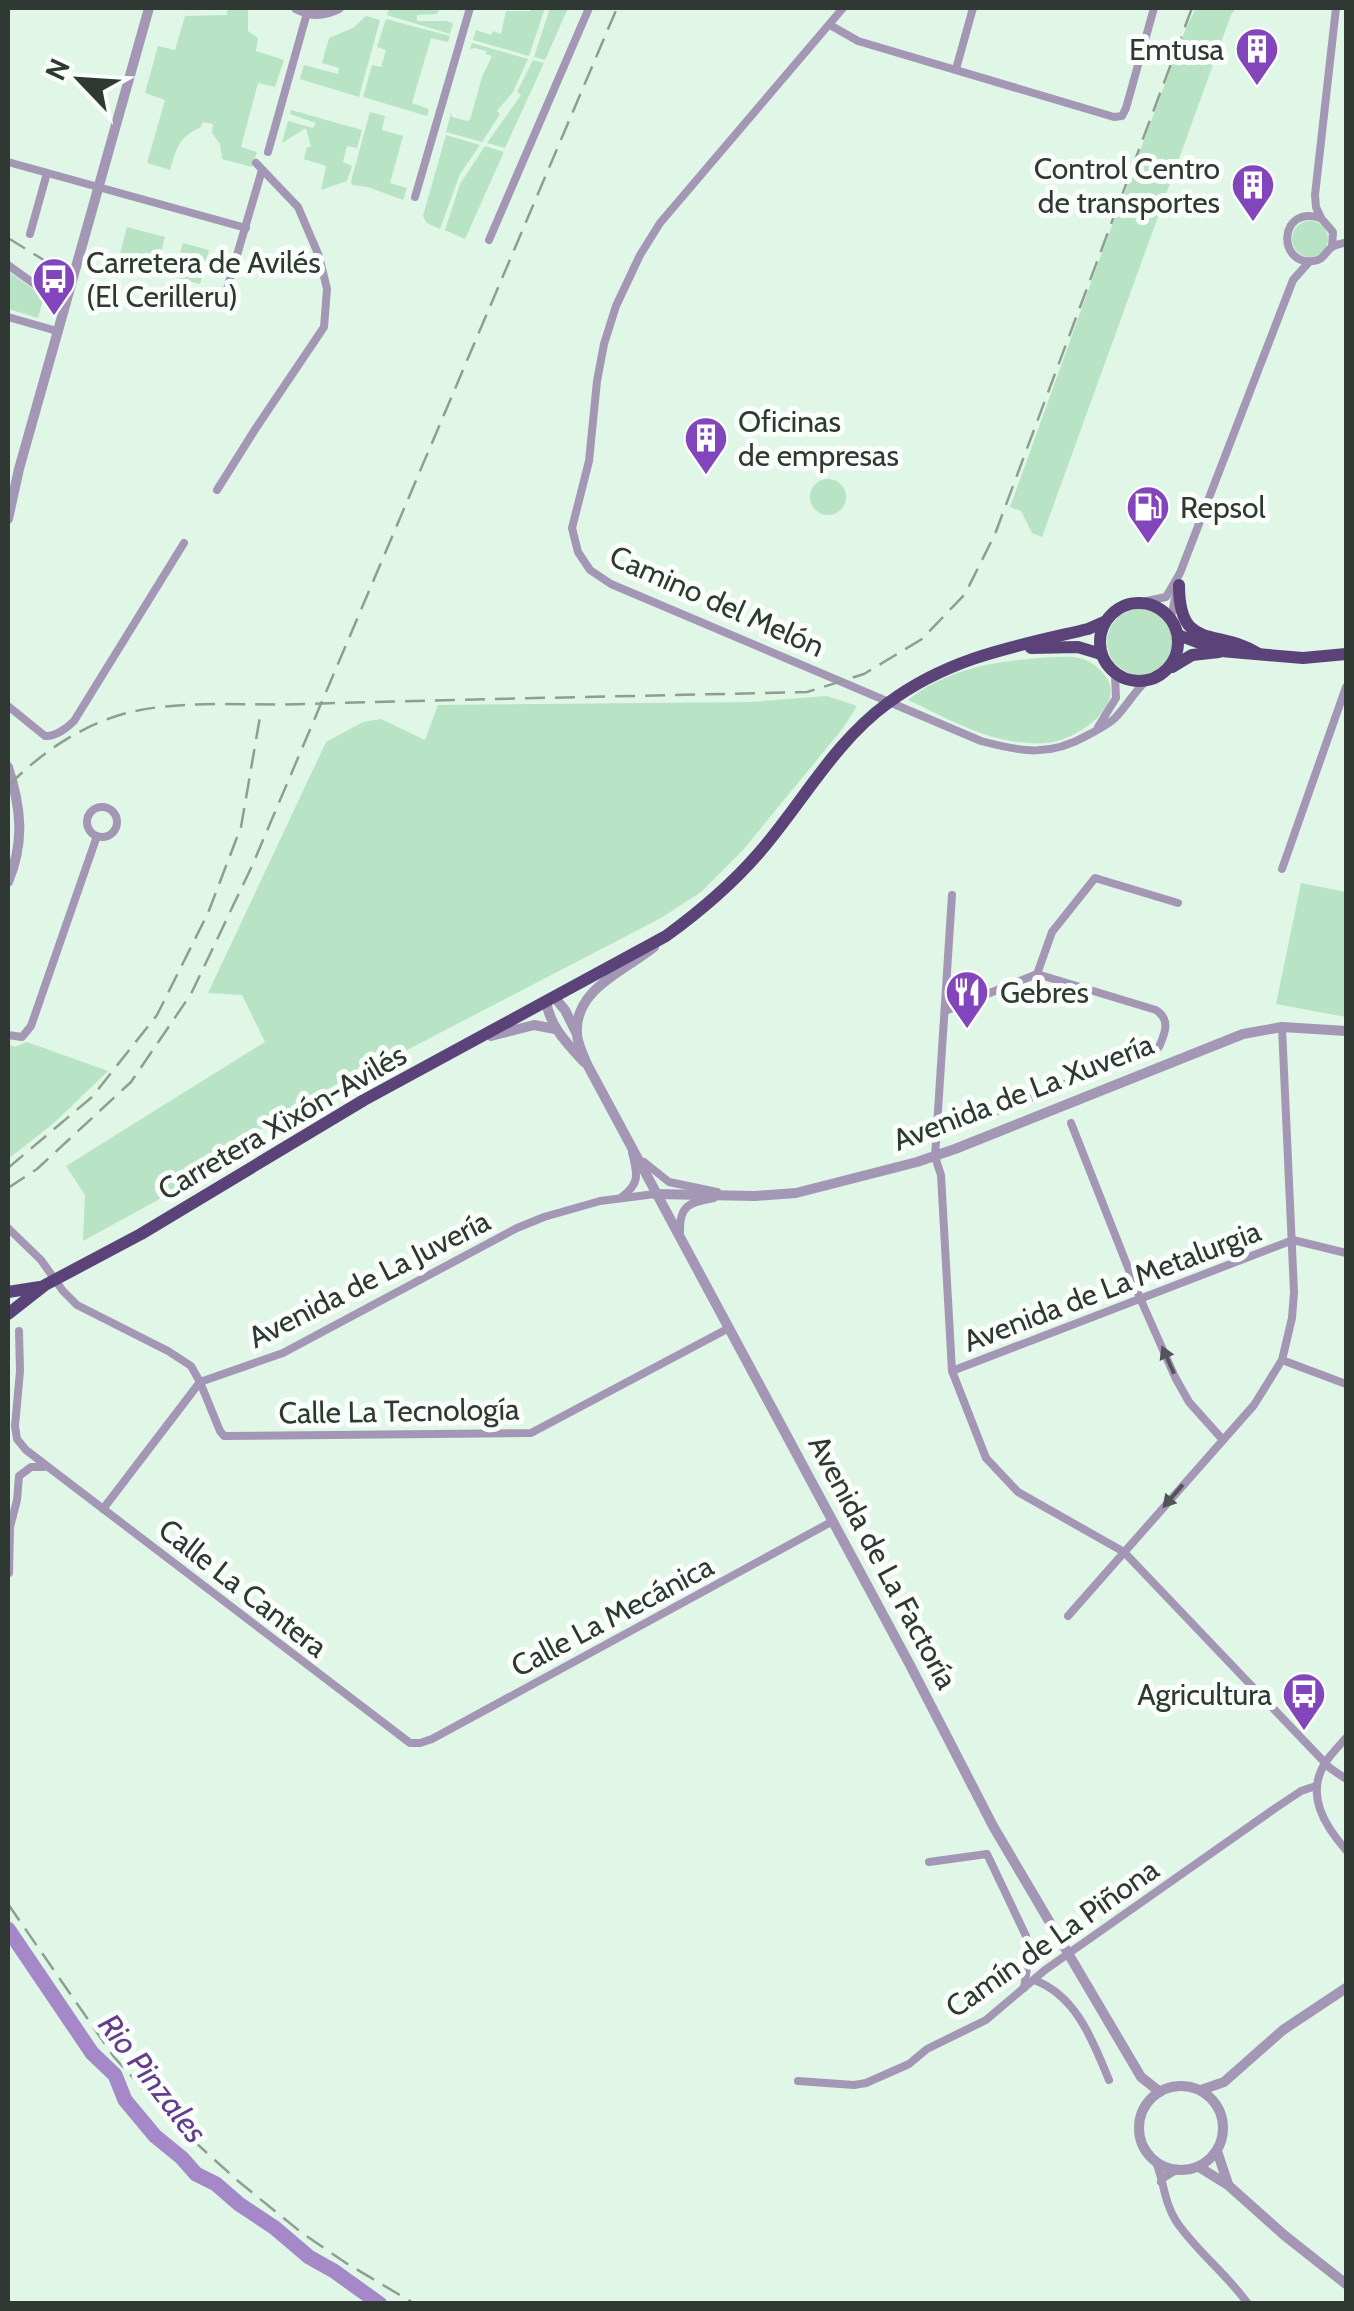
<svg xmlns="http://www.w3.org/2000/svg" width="1354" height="2311" font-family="Cabin,sans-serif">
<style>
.green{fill:#b8e4c5}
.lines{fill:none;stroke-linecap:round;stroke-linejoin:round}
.river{stroke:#a588c8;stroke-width:15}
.minor{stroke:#a497b5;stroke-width:8}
.tertiary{stroke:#a497b5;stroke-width:10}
.trunk{stroke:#5b4278;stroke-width:12}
.rail{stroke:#8e9e93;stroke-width:2.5;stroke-dasharray:20 10;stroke-linecap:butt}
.oneway{fill:#525459}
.labels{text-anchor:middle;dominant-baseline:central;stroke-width:10;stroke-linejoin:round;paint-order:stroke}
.poi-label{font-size:30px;fill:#2f3832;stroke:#fafefb;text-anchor:start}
.street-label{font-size:30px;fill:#2f3832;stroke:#fafefb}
.water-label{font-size:32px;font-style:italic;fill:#643d8c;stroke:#fafefb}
</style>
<rect width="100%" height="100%" fill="#e0f6e6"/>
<!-- green -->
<g class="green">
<path d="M228,8H248V31L258,38L256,51L284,60L275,87L258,83L241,147L257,152L252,167L222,159L220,144L212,133L213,124L203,122L200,128C179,136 176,150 170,170L147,163L165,100L145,93L158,46L175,50L185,16L227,15Z"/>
<polygon points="389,8 439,9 437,14 417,15 417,21 446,21 453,23 450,34 387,15"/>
<polygon points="530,8 545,8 529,56 473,40 476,30 491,35 493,31 501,34 506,11 530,11"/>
<polygon points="550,8 568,8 545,60 534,57"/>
<polygon points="1196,8 1236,8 1231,15 1042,537 1032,533 1021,511 1010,507 1097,266 1186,28"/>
<polygon points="366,16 380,20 359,97 300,79 304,65 338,74 339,68 322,63 329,38 353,28"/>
<polygon points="386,19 450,36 448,42 431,38 412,103 429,109 427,116 363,97 372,65 381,67 386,50 377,47"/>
<polygon points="472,43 528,59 513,92 497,111 500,114 482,142 446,132 451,113 452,117 467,121 470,120 482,77 492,56 486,54 486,51 475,48 470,49"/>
<polygon points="533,60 544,63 505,148 487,143 521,95 517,92"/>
<polygon points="291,110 362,130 357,148 347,146 343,162 352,166 347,181 321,190 326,166 304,159 307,147 311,147 306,128 282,143 288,121 313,128 316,123 290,114"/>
<polygon points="370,112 385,116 382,130 403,136 390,183 407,188 403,200 368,187 352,185 351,181"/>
<polygon points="446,135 480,145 460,174 440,229 427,223 423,216"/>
<polygon points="485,146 504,152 465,239 445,230 460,184"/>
<circle cx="1310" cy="239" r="18"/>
<polygon points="127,227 165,237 161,253 173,258 170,268 120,254"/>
<polygon points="183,243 209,250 200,284 173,277"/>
<polygon points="8,271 44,297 38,318 8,309"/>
<circle cx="828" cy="497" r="18"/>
<circle cx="1140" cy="642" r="33"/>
<path d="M1056,657C1063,657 1072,656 1079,658C1087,659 1099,667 1104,674C1127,703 1085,732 1061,740C1052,743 1040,744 1031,743C987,742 947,718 908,700C951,666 1003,660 1056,657Z"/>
<polygon points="827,696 857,706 843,728 743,850 701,892 661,918 282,1115 156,1201 83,1241 85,1195 66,1166 265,1042 242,995 208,993 326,742 363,722 381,719 425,740 438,705 750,702"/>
<polygon points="1301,883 1346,892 1346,1017 1276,1004"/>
<polygon points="27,1042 108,1071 54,1123 8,1159 8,1044 15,1047"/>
</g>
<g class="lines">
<!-- river -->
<polyline class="river" points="8,1929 92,2053 115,2075 125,2100 155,2136 182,2158 196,2174 216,2184 239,2204 275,2228 309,2257 334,2271 380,2304"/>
<!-- minor -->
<g class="minor">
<path d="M843,8L660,223L640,255L616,306L604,344L597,381L589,461L572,528L578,552L590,570L611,584L981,741C1022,752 1050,757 1088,735C1097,730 1108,725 1115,718C1126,707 1134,692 1146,681"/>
<polyline points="830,25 858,41 1114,117 1122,116 1126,108 1154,8"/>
<polyline points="956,69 973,8"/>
<polyline points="268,152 307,13"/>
<polyline points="8,162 246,228"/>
<polyline points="415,197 470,8"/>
<polyline points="1321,218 1316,207 1315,195 1336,8"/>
<polyline points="30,234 47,173"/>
<polyline points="489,240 589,8"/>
<path d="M1332,247L1333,232L1321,218C1278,204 1277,266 1313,261C1324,260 1324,253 1332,247C1336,244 1342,244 1346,242"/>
<polyline points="8,265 65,306"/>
<polyline points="222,306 262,170"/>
<polyline points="8,317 57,331"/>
<polyline points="217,490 256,428 324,327 327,289 319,256 298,207 256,163"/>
<polyline points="1142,602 1166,597 1180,573 1293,280 1309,262"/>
<polyline points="1171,618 1176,593"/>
<path d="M8,706L45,736C55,737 67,728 74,721L184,543"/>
<polyline points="1098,727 1116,698 1115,674"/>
<circle cx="102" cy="822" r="15"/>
<polyline points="1282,869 1346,687"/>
<polyline points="952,895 935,1157 941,1175 952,1371 986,1458 1018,1492 1124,1552 1330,1768 1346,1779"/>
<polyline points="1037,974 1052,932 1095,878 1178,903"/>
<polyline points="8,1035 22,1037 31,1026 97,836"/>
<polyline points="1071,1123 1140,1298 1175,1377 1189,1402 1223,1440"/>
<path d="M936,1135L1159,1047C1165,1033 1171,1020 1156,1010L1037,974L945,1011"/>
<polyline points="644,1162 669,1182 717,1192"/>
<path d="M622,1197C641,1182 637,1174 632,1152"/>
<polyline points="8,1228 41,1260 63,1291 77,1305 168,1351 191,1366 200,1382 220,1431 224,1436 531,1433 729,1328"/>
<path d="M680,1232C679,1205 690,1202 714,1198"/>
<polyline points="19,1331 20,1371 15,1426 17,1439 26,1450 410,1743 420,1743 432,1739 833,1521"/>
<polyline points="1282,1360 1346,1384"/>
<polyline points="952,1371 1293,1240 1346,1253"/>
<polyline points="103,1509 200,1382 283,1353 517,1228 544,1217 600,1201 655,1194"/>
<polyline points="9,1573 10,1527 17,1500 19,1476 31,1467 44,1467"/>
<polyline points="1068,1616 1254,1405 1282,1360 1292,1318 1294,1292 1282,1027"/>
<path d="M1346,1738C1339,1746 1331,1754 1325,1763C1305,1795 1325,1826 1346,1850"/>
<polyline points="929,1862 987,1854 1026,1936 1029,1955 1024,1988"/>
<path d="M1034,1980C1076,1995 1093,2041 1109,2080"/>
<polyline points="798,2081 854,2085 866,2083 909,2064 927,2049 986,2020 1045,1970 1277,1807 1301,1791 1316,1786"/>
<path d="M1156,2162C1164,2182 1164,2202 1176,2221C1196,2251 1227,2274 1248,2304"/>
<polyline points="1161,2182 1163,2178 1176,2170"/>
</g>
<!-- tertiary -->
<g class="tertiary">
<path d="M296,8C311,16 323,16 339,8"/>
<polyline points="8,519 19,469 149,8"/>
<path d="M8,767C21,807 25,842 8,882"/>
<path d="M654,947C625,971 573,989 577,1035C578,1045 584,1057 588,1066L910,1665L993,1826L1141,2077L1160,2092"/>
<polyline points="554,997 565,1010 577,1034"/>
<path d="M546,1001C550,1027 567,1043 584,1062"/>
<polyline points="491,1036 534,1025 555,1029"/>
<polyline points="655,1194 755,1196 796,1193 917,1162 955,1149 1243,1034 1282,1027 1346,1031"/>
<circle cx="1181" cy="2128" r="42"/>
<polyline points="1201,2090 1224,2082 1283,2030 1346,1988"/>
<polyline points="1217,2151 1228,2184"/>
<polyline points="1199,2167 1228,2185 1284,2235 1346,2284"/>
</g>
<!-- trunk -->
<g class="trunk">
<path d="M1179,585C1179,653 1217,627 1259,654"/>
<circle cx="1139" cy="642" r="39"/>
<polyline points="1178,635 1221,651 1303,658 1346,654"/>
<polyline points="1031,648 1078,647 1101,654"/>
<polyline points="1172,667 1192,655 1219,652"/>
<polyline points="8,1292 40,1287"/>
<path d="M8,1314L45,1285L141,1234L364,1100L666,936C699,912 731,885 758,854C801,805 834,742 888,703C950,657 1016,646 1088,629L1104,622"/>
</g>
<!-- rail -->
<g class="rail">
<polyline points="8,238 60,270"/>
<path d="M8,786C40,754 78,727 123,714C176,699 249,706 305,704C472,699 640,696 807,692L864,674L922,639L965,594L995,534L1192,8"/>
<polyline points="8,1168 92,1097 157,1015 208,913 241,827 261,711"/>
<polyline points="8,1188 37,1169 131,1082 191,994 252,866 617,8"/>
<polyline points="8,1904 114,2057 175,2124 238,2181 302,2233 346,2263 415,2304"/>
</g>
</g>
<!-- one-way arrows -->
<defs><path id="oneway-solid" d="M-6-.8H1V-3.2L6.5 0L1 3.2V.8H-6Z" transform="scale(2.5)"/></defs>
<g class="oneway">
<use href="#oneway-solid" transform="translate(1168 1360) rotate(-114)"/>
<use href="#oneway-solid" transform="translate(1173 1496) rotate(131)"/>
</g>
<!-- icons -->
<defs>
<g id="building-pin" transform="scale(2.25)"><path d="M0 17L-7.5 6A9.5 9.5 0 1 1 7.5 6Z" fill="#8245bb" stroke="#fafefb"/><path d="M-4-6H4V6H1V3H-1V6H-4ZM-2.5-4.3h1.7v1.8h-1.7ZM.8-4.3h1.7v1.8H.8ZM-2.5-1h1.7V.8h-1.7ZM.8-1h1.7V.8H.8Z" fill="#fff"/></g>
<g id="bus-pin" transform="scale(2.25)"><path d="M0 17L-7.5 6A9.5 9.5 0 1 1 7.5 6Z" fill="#8245bb" stroke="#fafefb"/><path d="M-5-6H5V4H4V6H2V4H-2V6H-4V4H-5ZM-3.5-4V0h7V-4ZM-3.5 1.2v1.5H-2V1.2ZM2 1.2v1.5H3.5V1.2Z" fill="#fff"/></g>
<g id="fuel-pin" transform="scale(2.25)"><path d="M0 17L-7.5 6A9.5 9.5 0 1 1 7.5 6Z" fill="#8245bb" stroke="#fafefb"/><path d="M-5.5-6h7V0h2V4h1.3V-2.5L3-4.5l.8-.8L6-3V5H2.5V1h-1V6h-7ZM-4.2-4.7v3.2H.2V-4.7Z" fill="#fff"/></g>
<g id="restaurant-pin" transform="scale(2.25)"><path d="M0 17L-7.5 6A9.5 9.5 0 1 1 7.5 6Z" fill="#8245bb" stroke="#fafefb"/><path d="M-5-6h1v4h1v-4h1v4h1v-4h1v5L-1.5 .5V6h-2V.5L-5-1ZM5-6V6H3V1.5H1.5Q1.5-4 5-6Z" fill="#fff"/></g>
</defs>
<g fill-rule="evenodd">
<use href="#building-pin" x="1257" y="49"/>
<use href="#building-pin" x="1253" y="185"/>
<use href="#bus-pin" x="54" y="279"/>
<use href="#building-pin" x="706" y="438"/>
<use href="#fuel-pin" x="1148" y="507"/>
<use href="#restaurant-pin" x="967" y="992"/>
<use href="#bus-pin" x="1304" y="1694"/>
</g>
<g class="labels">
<!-- poi labels -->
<g class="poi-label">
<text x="1224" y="49" text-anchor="end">Emtusa</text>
<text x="1220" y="168" text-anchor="end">Control Centro<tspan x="1220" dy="34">de transportes</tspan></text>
<text x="86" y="262">Carretera de Avilés<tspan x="86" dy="34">(El Cerilleru)</tspan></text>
<text x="738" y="421">Oficinas<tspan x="738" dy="34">de empresas</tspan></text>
<text x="1180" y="507">Repsol</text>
<text x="1000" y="992">Gebres</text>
<text x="1272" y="1694" text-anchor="end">Agricultura</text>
</g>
<!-- street labels -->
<g class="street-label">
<text transform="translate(717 601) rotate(24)">Camino del Melón</text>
<text transform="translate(1023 1092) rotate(-21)">Avenida de La Xuvería</text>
<text transform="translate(282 1122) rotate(-30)">Carretera Xixón-Avilés</text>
<text transform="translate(369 1279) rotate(-27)">Avenida de La Juvería</text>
<text transform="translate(1112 1286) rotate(-21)">Avenida de La Metalurgia</text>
<text transform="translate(399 1411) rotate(-1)">Calle La Tecnología</text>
<text transform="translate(883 1562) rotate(62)">Avenida de La Factoría</text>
<text transform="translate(243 1588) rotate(38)">Calle La Cantera</text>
<text transform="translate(612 1616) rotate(-28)">Calle La Mecánica</text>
<text transform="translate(1052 1938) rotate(-35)">Camín de La Piñona</text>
</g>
<!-- water labels -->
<g class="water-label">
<text transform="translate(153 2078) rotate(52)">Rio Pinzales</text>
</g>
</g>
<!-- border -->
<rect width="1354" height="2311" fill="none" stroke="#2f3832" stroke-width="20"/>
<!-- north arrow -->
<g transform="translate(80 80) rotate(295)" stroke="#fafefb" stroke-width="8" paint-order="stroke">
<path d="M0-8L18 38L0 25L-18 38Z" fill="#2f3832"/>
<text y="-15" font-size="28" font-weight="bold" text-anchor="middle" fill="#2f3832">N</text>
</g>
</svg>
